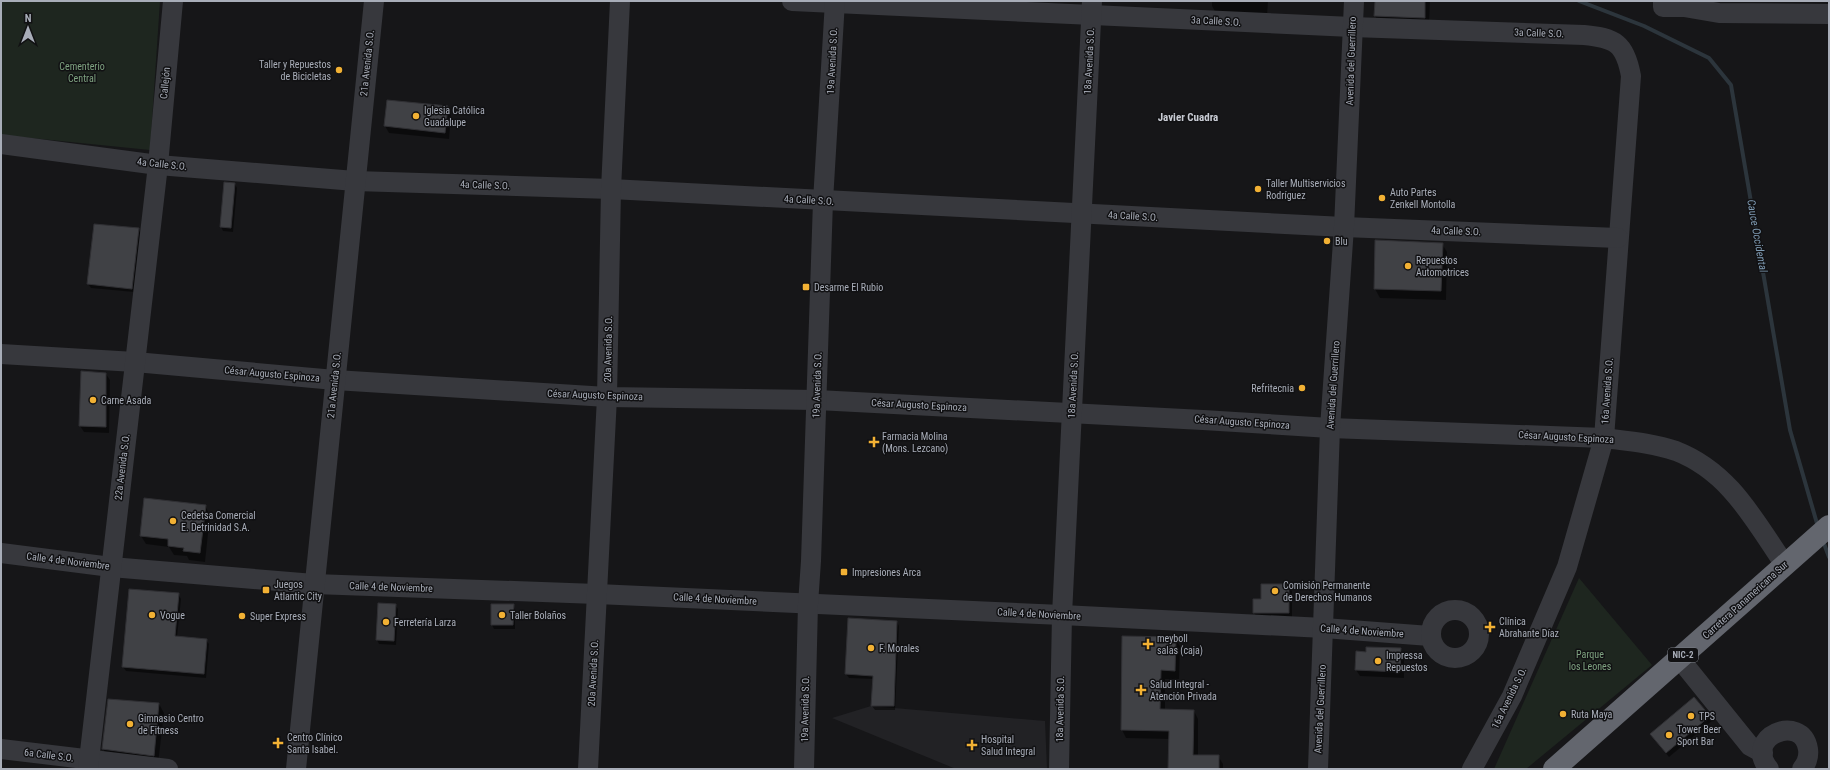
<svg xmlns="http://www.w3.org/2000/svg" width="1830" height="770" font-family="'Roboto Condensed',sans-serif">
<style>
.built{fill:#222225}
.green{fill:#1e261f}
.shadow{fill:#0007}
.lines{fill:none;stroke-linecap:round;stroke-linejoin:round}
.stream{stroke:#2c353c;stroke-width:4}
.building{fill:#404145;stroke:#303034}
.minor{stroke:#37383d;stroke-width:20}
.highway{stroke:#63666e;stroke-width:22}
.poi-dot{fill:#f2b134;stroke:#111113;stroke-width:1.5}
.labels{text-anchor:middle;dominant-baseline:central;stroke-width:3;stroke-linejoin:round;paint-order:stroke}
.shield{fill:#111113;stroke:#7b7e86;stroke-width:1}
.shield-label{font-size:9px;font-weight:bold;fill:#a8adb8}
.street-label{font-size:10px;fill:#a8adb8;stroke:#111113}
.poi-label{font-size:10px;fill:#a8adb8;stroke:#111113;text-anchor:start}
.park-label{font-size:10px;fill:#7fa381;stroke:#111113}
.neighbourhood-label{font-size:11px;font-weight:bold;fill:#c9ccd4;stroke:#111113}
.water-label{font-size:11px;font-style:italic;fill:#7f9bb3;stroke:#111113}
</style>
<rect width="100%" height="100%" fill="#161618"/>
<!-- built -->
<polygon class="built" points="871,706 1045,721 1047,769 956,769 832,718"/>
<!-- green -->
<g class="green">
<polygon points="1,1 160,1 150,150 1,135"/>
<polygon points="1579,578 1652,665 1526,769 1494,769"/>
</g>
<!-- shadow -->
<g class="shadow">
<polygon points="1212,1 1268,1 1267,16 1217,15 1212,6"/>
<polygon points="1376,1 1430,1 1429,26 1380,25 1375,16"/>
<polygon points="388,101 448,107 451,114 449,139 389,133 385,126"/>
<polygon points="235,184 237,188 233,232 223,231 221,227"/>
<polygon points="138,229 141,234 134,292 91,288 88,284"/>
<polygon points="1376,241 1442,244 1447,252 1446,300 1380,298 1375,289"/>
<polygon points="106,374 110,380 109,433 84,432 80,426"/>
<polygon points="205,506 210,515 205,562 189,560 187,556 174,555 169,547 146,544 141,536"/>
<polygon points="1288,585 1292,591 1292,619 1258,619 1254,613 1262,600"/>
<polygon points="178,594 181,599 177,637 206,640 209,644 206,678 126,671 123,667"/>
<polygon points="395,605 398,609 396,645 379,644 377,640"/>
<polygon points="513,605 515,609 515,629 494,629 492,625"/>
<polygon points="849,619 897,622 899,626 895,710 875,710 872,706 874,679 849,678 846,674"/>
<polygon points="1175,638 1180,646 1179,679 1165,679 1165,710 1194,711 1198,719 1198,756 1218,756 1223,764 1223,769 1169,769 1169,739 1126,738 1122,730"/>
<polygon points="1401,649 1404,656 1404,678 1360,676 1356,670 1367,653"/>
<polygon points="1693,698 1712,721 1669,757 1651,735"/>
<polygon points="109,700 159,704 164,713 158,764 108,758 103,749"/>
</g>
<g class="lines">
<!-- stream -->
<g class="stream">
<polyline points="1579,1 1644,26 1709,58 1731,85 1790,430 1818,527"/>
<polyline points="1823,541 1829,557"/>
</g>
</g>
<!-- building -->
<g class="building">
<polygon points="1375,1 1425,1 1425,18 1374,16"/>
<polygon points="387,100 448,106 445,133 384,126"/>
<polygon points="224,182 235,183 231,228 220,227"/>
<polygon points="94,224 139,228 132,289 87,284"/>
<polygon points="1375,240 1443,243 1441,291 1374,289"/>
<polygon points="81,371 106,373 106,427 79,426"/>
<polygon points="144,498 206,505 200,553 183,551 184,548 168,546 168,539 140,536"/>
<polygon points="1261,584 1289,584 1289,613 1253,613 1253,599 1261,599"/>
<polygon points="129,589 179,593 175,636 207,639 204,674 122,667"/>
<polygon points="378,603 396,604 394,641 376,640"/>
<polygon points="491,604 514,604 513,625 491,625"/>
<polygon points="848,618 897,621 894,706 871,706 873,676 845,674"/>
<polygon points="1122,636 1176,637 1175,671 1161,670 1160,709 1194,710 1193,755 1219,755 1219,769 1168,769 1169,731 1121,730"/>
<polygon points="1366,647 1401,648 1400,672 1355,670 1356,651 1366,652"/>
<polygon points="1694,697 1710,716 1666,753 1650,734"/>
<polygon points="108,699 159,703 154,756 102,749"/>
</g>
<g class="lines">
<!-- minor -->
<g class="minor">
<path d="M792,1L1352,27L1584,35C1615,38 1625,43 1631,76L1604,438L1567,567L1512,696L1472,769"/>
<polyline points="1663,1 1663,7 1684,7 1719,13 1829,14"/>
<polyline points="1,144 158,165 355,181 611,189 1344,227 1618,238"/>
<path d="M1,354L135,362L335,380L607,397L817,400L1203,420L1330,428L1604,438C1628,441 1653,443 1676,451C1730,472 1754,520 1785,565"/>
<polyline points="1,553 111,567 314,584 597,594 1062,615 1324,628 1430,636"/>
<circle cx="1455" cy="634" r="24"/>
<polyline points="1679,658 1750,746 1763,753"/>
<polyline points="1,749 168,769"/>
<polyline points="88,769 158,165 173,1"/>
<polyline points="296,769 374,1"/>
<polyline points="588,769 607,397 611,189 620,1"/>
<polyline points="804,769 808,604 811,561 823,201 835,1"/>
<polyline points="1059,769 1062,615 1092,1"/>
<polyline points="1318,769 1330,428 1344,227 1354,1"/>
<path d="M1769,769C1742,737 1802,712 1808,749C1809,756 1807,763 1802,769"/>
</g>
<!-- highway -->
<polyline class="highway" points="1554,769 1829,526"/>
</g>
<!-- markers -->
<g class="poi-dot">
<circle cx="339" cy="70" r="4"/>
<circle cx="416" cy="116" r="4"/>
<circle cx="1258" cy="189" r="4"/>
<circle cx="1382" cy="198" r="4"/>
<circle cx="1327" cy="241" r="4"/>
<circle cx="1408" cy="266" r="4"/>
<rect x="802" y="283" width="8" height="8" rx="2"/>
<circle cx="1302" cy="388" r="4"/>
<circle cx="93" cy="400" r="4"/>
<path d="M872 436h4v4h4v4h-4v4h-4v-4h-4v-4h4z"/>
<circle cx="173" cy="521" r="4"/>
<rect x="840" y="568" width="8" height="8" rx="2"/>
<rect x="262" y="586" width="8" height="8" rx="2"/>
<circle cx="1275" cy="591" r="4"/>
<circle cx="152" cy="615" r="4"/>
<circle cx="502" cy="615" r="4"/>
<circle cx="242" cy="616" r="4"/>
<circle cx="386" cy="622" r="4"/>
<path d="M1488 621h4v4h4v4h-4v4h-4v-4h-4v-4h4z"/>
<path d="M1146 638h4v4h4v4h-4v4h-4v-4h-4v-4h4z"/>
<circle cx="871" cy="648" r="4"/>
<circle cx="1378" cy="661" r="4"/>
<path d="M1139 684h4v4h4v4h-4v4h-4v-4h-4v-4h4z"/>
<circle cx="1563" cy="714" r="4"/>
<circle cx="1691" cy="716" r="4"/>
<circle cx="130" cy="724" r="4"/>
<circle cx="1669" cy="735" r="4"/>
<path d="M276 737h4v4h4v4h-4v4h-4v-4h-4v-4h4z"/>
<path d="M970 739h4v4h4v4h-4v4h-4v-4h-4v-4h4z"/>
</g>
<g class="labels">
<!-- shield labels -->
<rect class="shield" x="1668" y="648" width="30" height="14" rx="3"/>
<g class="shield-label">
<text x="1683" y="655">NIC-2</text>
</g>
<!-- street labels -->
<g class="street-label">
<text transform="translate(1216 21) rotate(3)">3a Calle S.O.</text>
<text transform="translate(1539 33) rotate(2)">3a Calle S.O.</text>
<text transform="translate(832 61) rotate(-87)">19a Avenida S.O.</text>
<text transform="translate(1089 61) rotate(-87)">18a Avenida S.O.</text>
<text transform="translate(1351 61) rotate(-88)">Avenida del Guerrillero</text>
<text transform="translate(367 63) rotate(-84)">21a Avenida S.O.</text>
<text transform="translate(165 83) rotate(-85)">Callejón</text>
<text transform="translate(162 164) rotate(6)">4a Calle S.O.</text>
<text transform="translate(485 185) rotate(2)">4a Calle S.O.</text>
<text transform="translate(809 200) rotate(3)">4a Calle S.O.</text>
<text transform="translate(1133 216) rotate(3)">4a Calle S.O.</text>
<text transform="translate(1456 231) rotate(2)">4a Calle S.O.</text>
<text transform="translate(608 349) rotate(-89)">20a Avenida S.O.</text>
<text transform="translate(272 374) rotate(5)">César Augusto Espinoza</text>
<text transform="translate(334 385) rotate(-84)">21a Avenida S.O.</text>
<text transform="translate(817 385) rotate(-88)">19a Avenida S.O.</text>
<text transform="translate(1073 385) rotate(-87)">18a Avenida S.O.</text>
<text transform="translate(1333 385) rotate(-86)">Avenida del Guerrillero</text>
<text transform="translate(1607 391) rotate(-86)">16a Avenida S.O.</text>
<text transform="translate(595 395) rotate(2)">César Augusto Espinoza</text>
<text transform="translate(919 405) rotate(3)">César Augusto Espinoza</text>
<text transform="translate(1242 422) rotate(4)">César Augusto Espinoza</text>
<text transform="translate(1566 437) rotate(3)">César Augusto Espinoza</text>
<text transform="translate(122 467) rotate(-83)">22a Avenida S.O.</text>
<text transform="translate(68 561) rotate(7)">Calle 4 de Noviembre</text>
<text transform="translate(391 587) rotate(2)">Calle 4 de Noviembre</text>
<text transform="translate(715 599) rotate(3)">Calle 4 de Noviembre</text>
<text transform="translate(1745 600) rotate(-42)">Carretera Panamericana Sur</text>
<text transform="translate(1039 614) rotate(3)">Calle 4 de Noviembre</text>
<text transform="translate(1362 631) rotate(4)">Calle 4 de Noviembre</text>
<text transform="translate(593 673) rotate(-87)">20a Avenida S.O.</text>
<text transform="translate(1509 698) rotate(-64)">16a Avenida S.O.</text>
<text transform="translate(805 709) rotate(-89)">19a Avenida S.O.</text>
<text transform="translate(1060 709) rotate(-89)">18a Avenida S.O.</text>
<text transform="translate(1320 709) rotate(-87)">Avenida del Guerrillero</text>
<text transform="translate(49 755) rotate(7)">6a Calle S.O.</text>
</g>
<!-- poi labels -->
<g class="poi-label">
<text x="331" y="64" text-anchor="end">Taller y Repuestos<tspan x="331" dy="12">de Bicicletas</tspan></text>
<text x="424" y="110">Iglesia Católica<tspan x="424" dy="12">Guadalupe</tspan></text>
<text x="1266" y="183">Taller Multiservicios<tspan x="1266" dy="12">Rodríguez</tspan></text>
<text x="1390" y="192">Auto Partes<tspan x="1390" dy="12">Zenkell Montolla</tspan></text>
<text x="1335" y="241">Blu</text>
<text x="1416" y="260">Repuestos<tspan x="1416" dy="12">Automotrices</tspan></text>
<text x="814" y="287">Desarme El Rubio</text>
<text x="1294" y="388" text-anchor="end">Refritecnia</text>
<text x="101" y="400">Carne Asada</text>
<text x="882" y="436">Farmacia Molina<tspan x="882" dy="12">(Mons. Lezcano)</tspan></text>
<text x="181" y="515">Cedetsa Comercial<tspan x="181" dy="12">E. Detrinidad S.A.</tspan></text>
<text x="852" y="572">Impresiones Arca</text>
<text x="274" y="584">Juegos<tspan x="274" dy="12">Atlantic City</tspan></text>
<text x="1283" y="585">Comisión Permanente<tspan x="1283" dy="12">de Derechos Humanos</tspan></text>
<text x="160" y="615">Vogue</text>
<text x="510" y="615">Taller Bolaños</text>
<text x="250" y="616">Super Express</text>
<text x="1499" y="621">Clínica<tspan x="1499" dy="12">Abrahante Díaz</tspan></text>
<text x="394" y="622">Ferretería Larza</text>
<text x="1157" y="638">meyboll<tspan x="1157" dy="12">salas (caja)</tspan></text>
<text x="879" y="648">F. Morales</text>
<text x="1386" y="655">Impressa<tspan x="1386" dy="12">Repuestos</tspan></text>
<text x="1150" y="684">Salud Integral -<tspan x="1150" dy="12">Atención Privada</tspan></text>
<text x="1571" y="714">Ruta Maya</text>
<text x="1699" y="716">TPS</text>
<text x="138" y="718">Gimnasio Centro<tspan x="138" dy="12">de Fitness</tspan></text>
<text x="1677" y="729">Tower Beer<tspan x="1677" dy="12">Sport Bar</tspan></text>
<text x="287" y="737">Centro Clínico<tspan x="287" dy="12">Santa Isabel.</tspan></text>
<text x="981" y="739">Hospital<tspan x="981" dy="12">Salud Integral</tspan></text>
</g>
<!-- park labels -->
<g class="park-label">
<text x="82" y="66">Cementerio<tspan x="82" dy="12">Central</tspan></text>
<text x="1590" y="654">Parque<tspan x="1590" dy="12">los Leones</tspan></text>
</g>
<!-- neighbourhood labels -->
<g class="neighbourhood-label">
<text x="1188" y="117">Javier Cuadra</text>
</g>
<!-- water labels -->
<g class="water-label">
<text transform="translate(1757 236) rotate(80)">Cauce Occidental</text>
</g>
</g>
<!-- border -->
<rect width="1830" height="770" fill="none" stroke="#a8adb8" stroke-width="4"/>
<!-- north arrow -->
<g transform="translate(28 28)" stroke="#111113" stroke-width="3" paint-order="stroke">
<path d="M0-3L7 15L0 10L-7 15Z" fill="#a8adb8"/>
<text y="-6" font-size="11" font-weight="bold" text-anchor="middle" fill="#a8adb8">N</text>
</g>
</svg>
